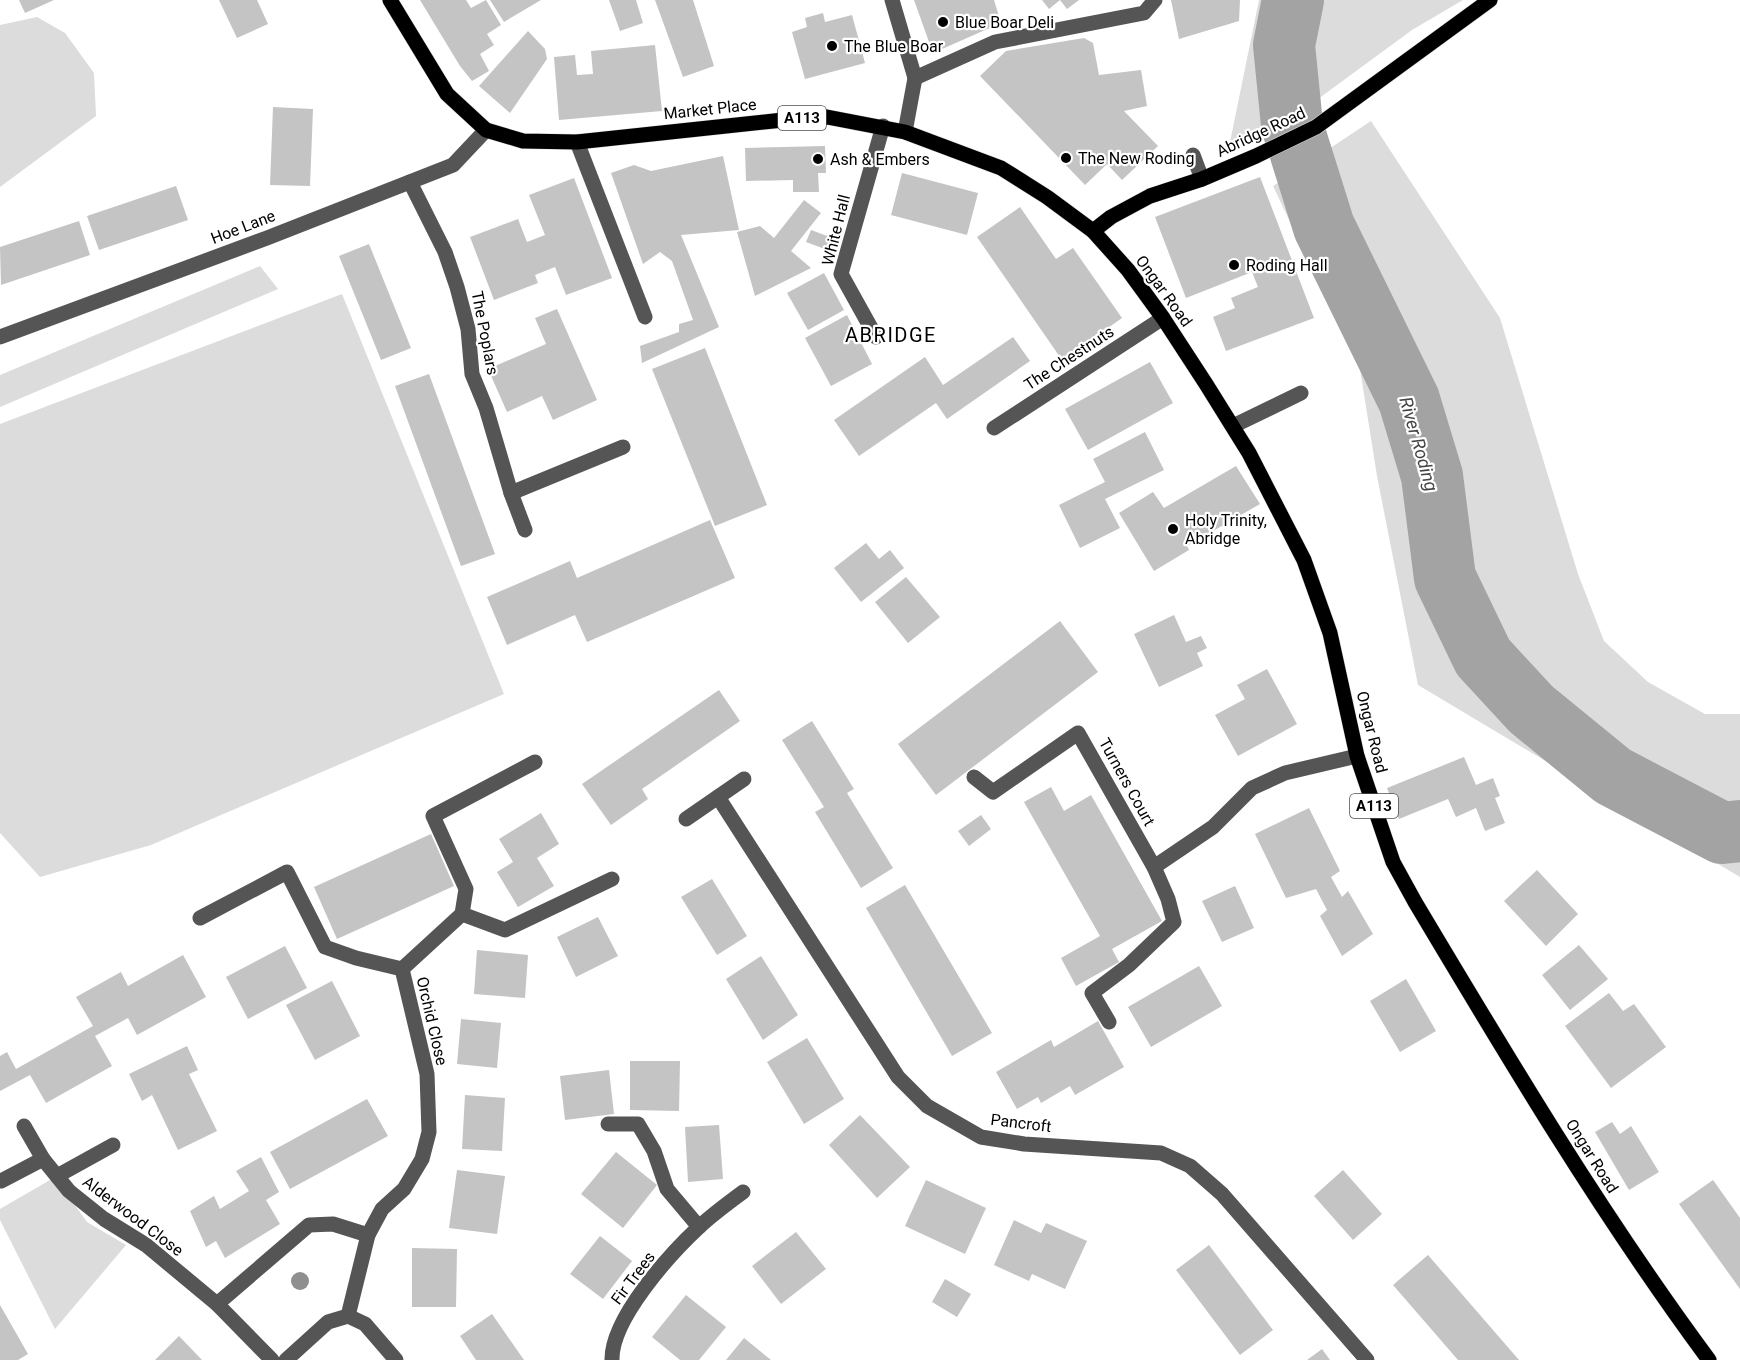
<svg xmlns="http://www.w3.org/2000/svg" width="1740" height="1360" font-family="Roboto,sans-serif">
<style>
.green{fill:#dcdcdc}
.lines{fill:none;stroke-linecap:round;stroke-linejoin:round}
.river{stroke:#a3a3a3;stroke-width:62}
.building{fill:#c4c4c4}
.major-casing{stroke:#dbdbdb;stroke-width:16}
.minor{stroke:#555;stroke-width:15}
.major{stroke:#000;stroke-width:15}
.tree{fill:#8f8f8f}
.poi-dot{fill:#000;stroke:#fff;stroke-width:2}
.labels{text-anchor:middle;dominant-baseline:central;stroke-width:4.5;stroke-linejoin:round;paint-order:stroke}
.shield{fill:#fff;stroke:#4c4c4c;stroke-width:1.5}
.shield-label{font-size:15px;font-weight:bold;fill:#000}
.poi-label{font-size:16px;fill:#000;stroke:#fff;text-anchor:start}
.street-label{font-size:16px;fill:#000;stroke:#fff}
.water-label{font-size:18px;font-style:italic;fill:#444;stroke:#fff}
.quarter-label{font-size:20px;letter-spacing:1.5px;fill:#000;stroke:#fff}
</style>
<rect width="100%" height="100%" fill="#fff"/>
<!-- green -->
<g class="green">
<polygon points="1259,0 1463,0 1412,30 1318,99 1229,147"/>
<polygon points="37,17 65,33 94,73 96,116 0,187 0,25"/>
<polygon points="1371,121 1500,318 1578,574 1604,641 1648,682 1705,714 1740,714 1740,877 1418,685 1377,476 1360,369 1273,186"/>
<polygon points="260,266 278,289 0,407 0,375"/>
<polygon points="342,294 504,694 151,845 40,877 0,833 0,424"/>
<polygon points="50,1180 63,1189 87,1222 126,1245 55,1329 0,1220 0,1209"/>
</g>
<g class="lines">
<!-- river -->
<polyline class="river" points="1293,0 1284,45 1292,125 1324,227 1409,400 1432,476 1445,578 1483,657 1531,709 1613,776 1722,833 1740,831"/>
</g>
<!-- building -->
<g class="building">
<polygon points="19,0 54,0 25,13"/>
<polygon points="219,0 257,0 268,24 237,38"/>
<polygon points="420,0 466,0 471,8 486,0 501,25 487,34 494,45 480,54 489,71 472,81 460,66"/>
<polygon points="490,0 541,0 504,22"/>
<polygon points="609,0 636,0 643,23 620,31"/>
<polygon points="655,0 693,0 714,66 683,77"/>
<polygon points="914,0 994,0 1001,23 933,53"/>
<polygon points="1042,0 1079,0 1067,9 1060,0 1049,9"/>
<polygon points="1171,0 1240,0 1239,21 1179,39"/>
<polygon points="823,13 825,22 852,15 865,63 805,79 792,32 807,27 805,18"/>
<polygon points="528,31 545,49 547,59 510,113 479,86"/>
<polygon points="1084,38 1093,43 1099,75 1141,70 1147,106 1124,111 1158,146 1122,180 1107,164 1085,185 980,76 1006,51"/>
<polygon points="655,45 662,111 559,120 554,57 575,55 577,75 593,74 591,51"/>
<polygon points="273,107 313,109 310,186 270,185"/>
<polygon points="825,146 826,173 818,173 819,192 793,192 793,180 746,181 745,148"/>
<polygon points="723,156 739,230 681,235 719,327 642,363 640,346 679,332 679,324 693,320 672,261 660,252 643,264 611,173 634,165 651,171"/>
<polygon points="902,173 978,193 967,235 891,215"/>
<polygon points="1260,177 1314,318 1226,351 1213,317 1235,308 1231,298 1258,287 1252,272 1186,298 1155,217"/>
<polygon points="574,178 612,278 566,295 555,267 535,275 538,283 494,300 470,237 518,219 527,242 545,235 529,195"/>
<polygon points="176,186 188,220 99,250 87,216"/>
<polygon points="804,200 821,213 791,251 811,268 755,296 737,232 760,226 774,238"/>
<polygon points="1020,207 1056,259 1073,248 1122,318 1062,360 977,237"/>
<polygon points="79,221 90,255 1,285 0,247"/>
<polygon points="811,230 838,240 833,252 806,242"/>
<polygon points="369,244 411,348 381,360 339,256"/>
<polygon points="824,273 844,310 808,330 787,293"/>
<polygon points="557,309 597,400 553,420 542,396 507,412 488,369 546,344 535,318"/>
<polygon points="847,315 872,364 831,386 805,338"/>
<polygon points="1013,337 1030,361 947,419 936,403 859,456 834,420 925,357 943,385"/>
<polygon points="705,348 767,505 715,526 652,369"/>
<polygon points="1150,362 1173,403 1088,450 1065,409"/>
<polygon points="429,374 495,554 461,566 395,386"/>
<polygon points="1145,432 1164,470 1105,499 1120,528 1080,548 1059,505 1105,482 1093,459"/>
<polygon points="1236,466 1260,504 1187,546 1189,550 1154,571 1119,513 1153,492 1164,508"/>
<polygon points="710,520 735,578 587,642 575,615 507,645 487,597 570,561 577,578"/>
<polygon points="866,543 879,559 890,550 904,568 861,602 834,568"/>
<polygon points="906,577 940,617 908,643 875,602"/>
<polygon points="1174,615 1186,642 1201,636 1207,648 1197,653 1203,666 1159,687 1134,634"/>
<polygon points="1060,621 1098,672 936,795 898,744"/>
<polygon points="1267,669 1297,724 1238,756 1215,715 1245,699 1237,685"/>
<polygon points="719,690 740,721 642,789 648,799 611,825 582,784"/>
<polygon points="812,721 854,789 847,793 893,868 861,888 815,812 824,807 782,740"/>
<polygon points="1464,757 1476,785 1493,778 1500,796 1495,798 1505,823 1485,831 1476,808 1456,817 1448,799 1399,819 1387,788"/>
<polygon points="1051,787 1064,811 1091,795 1162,921 1112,949 1119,962 1076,986 1061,958 1100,936 1024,802"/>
<polygon points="1309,808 1340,871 1331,877 1342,897 1348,891 1373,934 1342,956 1320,916 1327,910 1316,889 1286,898 1255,834"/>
<polygon points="541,813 559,844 537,858 554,886 518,907 497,872 513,862 499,839"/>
<polygon points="981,815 991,829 969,846 958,831"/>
<polygon points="431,834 454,886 337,939 314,887"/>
<polygon points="1537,870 1578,914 1546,946 1504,901"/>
<polygon points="712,879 747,936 717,955 681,897"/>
<polygon points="905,885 992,1033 952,1056 866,908"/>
<polygon points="1235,886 1254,928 1222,942 1202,901"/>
<polygon points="598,917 618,956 576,977 557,937"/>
<polygon points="1579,945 1608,979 1570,1010 1542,975"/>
<polygon points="285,946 307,988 248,1019 226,977"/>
<polygon points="477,950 528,955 525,998 474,994"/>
<polygon points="183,955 206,997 137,1035 128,1018 95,1036 112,1066 46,1103 30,1075 0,1091 0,1056 7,1052 16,1069 93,1026 76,997 121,972 128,986"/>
<polygon points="761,956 798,1015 763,1040 726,979"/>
<polygon points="1199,966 1222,1006 1151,1047 1128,1007"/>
<polygon points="1406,979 1436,1031 1400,1052 1370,1001"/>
<polygon points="332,981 360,1036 315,1060 286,1005"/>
<polygon points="1609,993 1623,1011 1634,1004 1666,1047 1611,1088 1565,1026"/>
<polygon points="461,1019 501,1023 497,1068 457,1064"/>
<polygon points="1098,1021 1124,1067 1075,1095 1070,1086 1041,1103 1038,1097 1017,1109 996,1072 1051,1040 1054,1047"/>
<polygon points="807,1038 844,1099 804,1124 767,1062"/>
<polygon points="187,1046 198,1070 189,1074 217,1131 178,1150 152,1095 142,1101 129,1074"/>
<polygon points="630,1061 680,1061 679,1111 630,1110"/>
<polygon points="609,1070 614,1114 565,1120 560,1076"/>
<polygon points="465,1095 505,1098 502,1151 462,1149"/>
<polygon points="367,1099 388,1136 290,1189 270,1152"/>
<polygon points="860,1115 910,1167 877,1198 829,1145"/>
<polygon points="1612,1122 1620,1134 1631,1126 1659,1172 1629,1190 1595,1132"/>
<polygon points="719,1125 723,1179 688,1182 685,1127"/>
<polygon points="616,1152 657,1185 623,1228 581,1194"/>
<polygon points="261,1157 279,1192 266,1200 280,1224 225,1258 216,1241 206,1247 190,1211 214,1196 220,1209 249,1191 236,1171"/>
<polygon points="457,1170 505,1176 497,1234 449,1228"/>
<polygon points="1343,1170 1382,1214 1353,1240 1314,1196"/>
<polygon points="926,1180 986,1208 965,1254 905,1226"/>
<polygon points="1713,1180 1740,1218 1740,1289 1679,1204"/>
<polygon points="1014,1220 1041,1233 1046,1223 1087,1241 1065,1289 1032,1274 1029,1281 994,1265"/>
<polygon points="796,1232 826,1269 781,1304 752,1266"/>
<polygon points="600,1236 632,1261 603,1299 570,1274"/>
<polygon points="1209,1245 1273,1330 1240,1355 1176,1270"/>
<polygon points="412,1248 457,1249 456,1307 412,1307"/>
<polygon points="1428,1255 1519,1360 1458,1360 1393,1285"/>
<polygon points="945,1279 971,1294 957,1317 932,1302"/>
<polygon points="686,1295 726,1327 699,1360 680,1360 652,1337"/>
<polygon points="0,1305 28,1354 18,1360 0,1360"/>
<polygon points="492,1314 524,1360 476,1360 460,1336"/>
<polygon points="179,1336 202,1360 155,1360"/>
<polygon points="744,1338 771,1360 726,1360"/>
<polygon points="1322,1349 1330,1360 1307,1360"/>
</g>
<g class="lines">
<!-- major casing -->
<g class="major-casing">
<g id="major">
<path d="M390,0L447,94L486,130L523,141L577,142L783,120L827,117L905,132L1001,168L1047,197L1093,231L1128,270L1163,318L1206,384L1249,453L1304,560L1330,633L1357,756L1393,862L1415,902C1508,1058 1601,1214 1709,1360"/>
<polyline points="1093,231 1111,217 1150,196 1202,179 1256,156 1316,127 1490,0"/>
</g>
</g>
<!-- minor -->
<g class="minor">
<polyline points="892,0 915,78 905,132"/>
<polyline points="915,78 995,42 1144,13 1155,0"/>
<polyline points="577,142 645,317"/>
<polyline points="1193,155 1202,179"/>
<polyline points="410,182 445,252 457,287 468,329 472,374 486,408 511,493 525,530"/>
<polyline points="0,337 267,238 453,165 486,130"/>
<polyline points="876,337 841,274 883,126"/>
<polyline points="1233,426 1301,393"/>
<polyline points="994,428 1163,318"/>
<polyline points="511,493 623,447"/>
<polyline points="974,777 993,792 1078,733 1154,867 1168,899 1174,922 1129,965 1092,993 1109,1022"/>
<polyline points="718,797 898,1077 927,1106 981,1137 1024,1144 1161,1153 1190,1166 1222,1194 1367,1360"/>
<polyline points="686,819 744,779"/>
<polyline points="1154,867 1213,827 1252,788 1285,773 1357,756"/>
<polyline points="462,914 466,889 433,816 535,762"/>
<polyline points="200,918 287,872 325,947 356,958 402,969"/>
<polyline points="402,969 462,914 505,930 612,879"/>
<polyline points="608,1124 638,1124 654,1151 667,1189 699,1227"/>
<polyline points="24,1126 43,1159"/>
<polyline points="57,1176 113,1145"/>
<polyline points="1,1181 43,1159 69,1191 104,1219 146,1245 217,1304"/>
<polyline points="348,1316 368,1235 382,1209 404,1189 422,1159 429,1132 427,1074 402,969"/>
<polyline points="348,1316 365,1324 396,1360"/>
<polyline points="272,1360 217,1304 309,1225 333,1224 368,1235"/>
<polyline points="286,1360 328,1322 348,1316"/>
<path d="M612,1360C611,1319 670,1254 699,1227C713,1214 728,1203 743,1192"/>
</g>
<!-- major -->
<use href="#major" class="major"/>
</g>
<!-- trees -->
<circle class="tree" cx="300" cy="1281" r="9"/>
<!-- markers -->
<g class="poi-dot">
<circle cx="943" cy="22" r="6"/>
<circle cx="832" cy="46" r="6"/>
<circle cx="1066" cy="158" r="6"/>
<circle cx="818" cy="159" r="6"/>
<circle cx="1234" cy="265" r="6"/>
<circle cx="1173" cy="529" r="6"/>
</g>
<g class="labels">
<!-- shield labels -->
<g class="shield">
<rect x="778" y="106" width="48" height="24" rx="4.5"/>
<rect x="1350" y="794" width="48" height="24" rx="4.5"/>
</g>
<g class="shield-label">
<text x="802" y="118">A113</text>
<text x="1374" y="806">A113</text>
</g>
<!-- poi labels -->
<g class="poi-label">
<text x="955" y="22">Blue Boar Deli</text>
<text x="844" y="46">The Blue Boar</text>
<text x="1078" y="158">The New Roding</text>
<text x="830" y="159">Ash &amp; Embers</text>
<text x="1246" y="265">Roding Hall</text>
<text x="1185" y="520">Holy Trinity,<tspan x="1185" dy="18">Abridge</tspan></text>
</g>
<!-- street labels -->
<g class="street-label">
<text transform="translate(710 109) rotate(-6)">Market Place</text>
<text transform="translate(1261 132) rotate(-25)">Abridge Road</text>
<text transform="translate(243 227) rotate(-21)">Hoe Lane</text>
<text transform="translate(836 230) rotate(-76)">White Hall</text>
<text transform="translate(1164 291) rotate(54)">Ongar Road</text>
<text transform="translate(485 333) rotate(79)">The Poplars</text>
<text transform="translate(1069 358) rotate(-33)">The Chestnuts</text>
<text transform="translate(1372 732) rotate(76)">Ongar Road</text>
<text transform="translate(1127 782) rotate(61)">Turners Court</text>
<text transform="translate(432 1021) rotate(77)">Orchid Close</text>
<text transform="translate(1021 1123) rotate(7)">Pancroft</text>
<text transform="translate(1592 1156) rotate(58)">Ongar Road</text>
<text transform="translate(133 1216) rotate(37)">Alderwood Close</text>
<text transform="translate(633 1278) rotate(-53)">Fir Trees</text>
</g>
<!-- water labels -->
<g class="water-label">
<text transform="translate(1419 444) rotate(74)">River Roding</text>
</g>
<!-- quarter labels -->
<g class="quarter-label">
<text x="891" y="335">ABRIDGE</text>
</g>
</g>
</svg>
